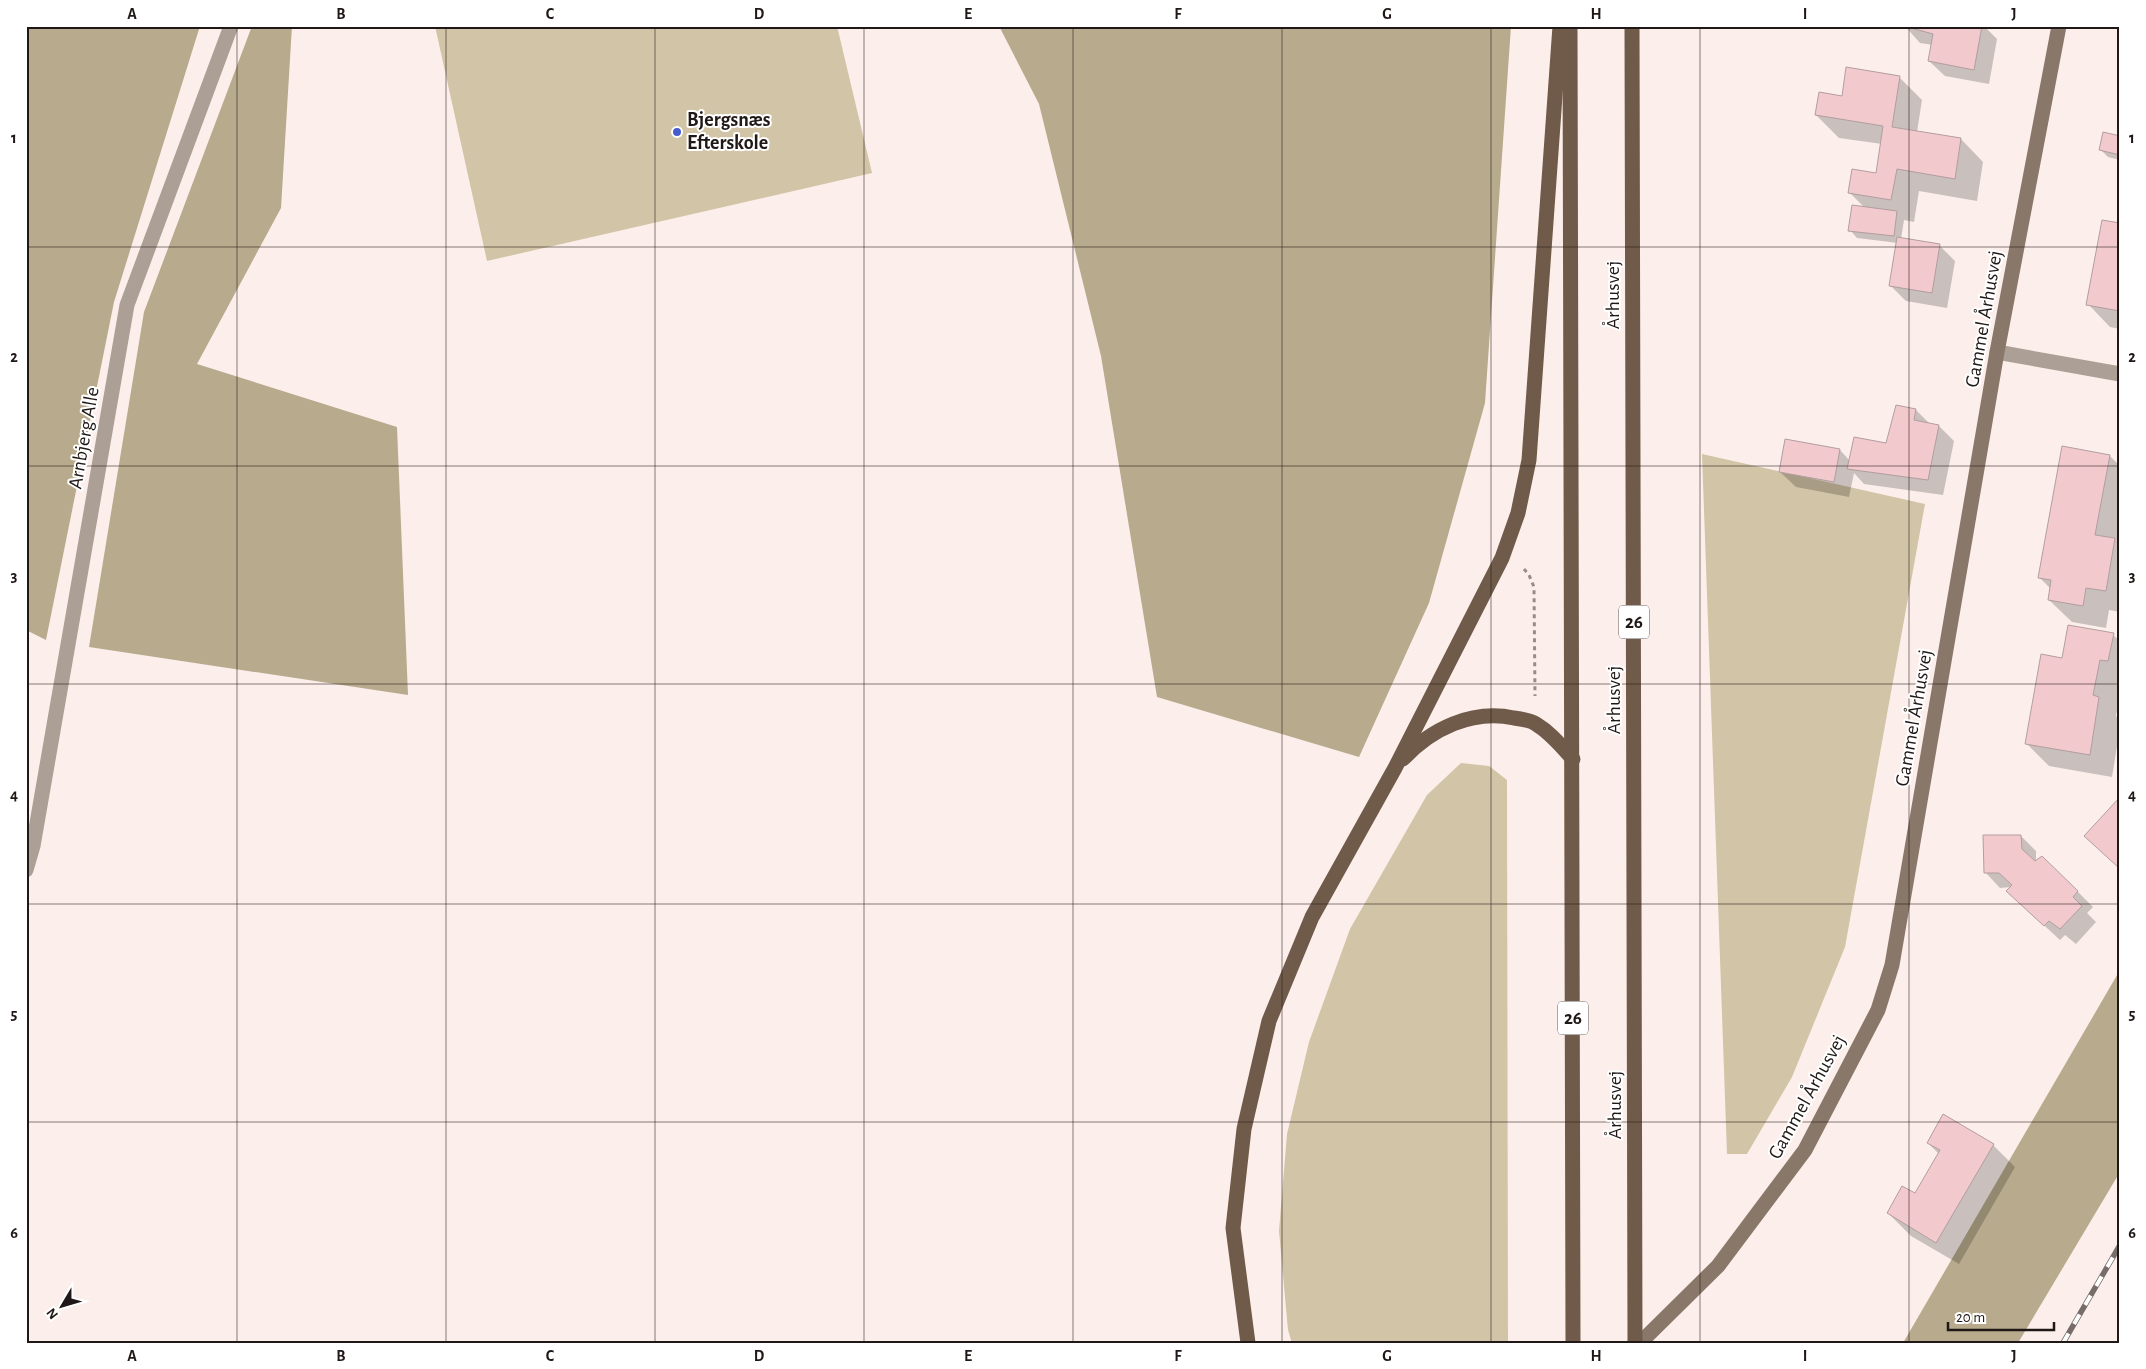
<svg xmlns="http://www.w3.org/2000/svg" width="2146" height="1369" font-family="'Alegreya Sans',sans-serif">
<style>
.green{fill:#d2c4a6}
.forest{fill:#b8aa8c}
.shadow{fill:#0003}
.building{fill:#f2cace;stroke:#b29d9f}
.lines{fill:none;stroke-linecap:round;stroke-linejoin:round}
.path{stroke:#978c89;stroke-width:3;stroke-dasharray:4 4;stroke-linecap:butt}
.street{stroke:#ac9f95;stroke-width:15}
.secondary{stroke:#897769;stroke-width:15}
.primary{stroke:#705b4a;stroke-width:15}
.rail-casing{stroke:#766d6a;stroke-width:5.5}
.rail{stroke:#fff;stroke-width:4;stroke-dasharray:11;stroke-linecap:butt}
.grid{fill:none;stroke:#201816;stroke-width:1;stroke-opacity:0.55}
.poi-dot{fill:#455bcf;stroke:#fff;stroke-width:2}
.labels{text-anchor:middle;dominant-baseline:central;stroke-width:4;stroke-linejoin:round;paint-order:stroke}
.shield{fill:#fff;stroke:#635d5c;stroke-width:1}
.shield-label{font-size:19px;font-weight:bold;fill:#201816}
.poi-label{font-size:20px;font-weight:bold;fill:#201816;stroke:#fff;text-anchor:start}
.street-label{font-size:20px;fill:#201816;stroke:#fff}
.neatline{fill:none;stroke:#201816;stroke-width:2}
.grid-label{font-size:16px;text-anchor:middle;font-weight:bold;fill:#201816}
</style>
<rect width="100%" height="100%" fill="#fcefeb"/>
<!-- green -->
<g class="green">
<polygon points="435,26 837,26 872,173 487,261"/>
<polygon points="1702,454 1925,504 1845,947 1792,1077 1747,1154 1727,1154"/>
<polygon points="1461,763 1489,766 1507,780 1508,1343 1292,1343 1288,1330 1279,1231 1287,1134 1309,1042 1350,929 1427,795"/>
</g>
<!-- forest -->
<g class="forest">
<polygon points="26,26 200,26 114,302 46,640 26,630"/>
<polygon points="252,26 292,26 281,208 197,364 397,427 408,695 89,647 144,312"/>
<polygon points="999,26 1511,26 1485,403 1429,603 1359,757 1157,697 1101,356 1039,104"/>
<polygon points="2120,970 2120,1172 2018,1343 1903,1343"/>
</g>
<!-- shadow -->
<g class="shadow">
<polygon points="1905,26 1984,26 1997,39 1989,84 1945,76 1929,61 1933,45 1920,43"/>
<polygon points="1899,77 1922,100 1917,132 1961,139 1983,162 1977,201 1919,191 1914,222 1904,220 1901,239 1940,246 1955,261 1947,308 1906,301 1891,286 1898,243 1857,238 1850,230 1865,208 1849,192 1877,174 1882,144 1839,138 1816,115 1843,98"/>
<polygon points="2120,137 2120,160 2108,157 2101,150"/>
<polygon points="2120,225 2120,329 2110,327 2088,304"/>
<polygon points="1916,410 1930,424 1939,426 1954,441 1943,495 1864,484 1854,473 1849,497 1796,487 1780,472 1786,440 1840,450 1850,461 1887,445"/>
<polygon points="2110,456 2120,466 2120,612 2109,610 2106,628 2072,622 2049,600 2051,589 2040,578"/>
<polygon points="2113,635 2120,641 2120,695 2116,716 2120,719 2120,728 2112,777 2049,766 2026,743 2063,659"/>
<polygon points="2021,836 2036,851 2036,862 2077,891 2093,907 2087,913 2096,922 2076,944 2065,935 2060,940 2023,906 2011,887 2000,888 1985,872"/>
<polygon points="1928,1143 1993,1145 2015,1167 1959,1264 1911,1236 1888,1213 1916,1194 1939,1154"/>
</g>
<!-- building -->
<g class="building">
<polygon points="1904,26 1982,26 1974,70 1928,61 1933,34"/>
<polygon points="1846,67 1900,76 1892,127 1961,138 1955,179 1897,169 1891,200 1848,193 1852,169 1876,173 1883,126 1815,115 1819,92 1842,96"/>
<polygon points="2103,132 2120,136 2120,155 2099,150"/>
<polygon points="1852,205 1897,211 1894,236 1848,231"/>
<polygon points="2102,220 2120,223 2120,311 2086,305"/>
<polygon points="1897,237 1940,244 1932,293 1889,286"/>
<polygon points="1896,405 1916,409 1914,420 1939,425 1928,480 1847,469 1854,437 1886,443"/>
<polygon points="1785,439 1840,449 1834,482 1779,472"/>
<polygon points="2062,446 2110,455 2095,535 2115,538 2106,591 2086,588 2083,606 2048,600 2051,580 2038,578"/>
<polygon points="2068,625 2114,633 2108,661 2100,660 2093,695 2099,697 2090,755 2025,744 2041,654 2062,658"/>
<polygon points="2120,797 2120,868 2119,868 2084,836"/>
<polygon points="1983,835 2021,835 2022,849 2035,861 2042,856 2078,891 2073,897 2082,906 2060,929 2049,921 2044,926 2006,891 2012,885 1999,873 1984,873"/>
<polygon points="1943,1114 1994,1144 1936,1243 1887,1213 1902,1186 1915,1193 1940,1150 1927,1143"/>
</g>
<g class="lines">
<!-- path -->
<polyline class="path" points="1524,569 1529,575 1534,587 1535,696"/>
<!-- street -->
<g class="street">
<polyline points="1997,352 2120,374"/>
<polyline points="26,870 33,846 127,305 231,26"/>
</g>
<!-- secondary -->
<polyline class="secondary" points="1640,1343 1718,1266 1805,1150 1878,1010 1892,965 1997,352 2059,26"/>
<!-- primary -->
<g class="primary">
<polyline points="1570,26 1573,1343"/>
<polyline points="1632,26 1635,1343"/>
<path d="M1403,759C1431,729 1472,709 1514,718C1521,719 1530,720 1536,724C1551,733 1561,746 1573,759"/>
<polyline points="1248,1343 1233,1228 1244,1129 1269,1021 1312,917 1395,768 1502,558 1518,513 1529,460 1560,26"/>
</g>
<!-- rail casing -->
<g class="rail-casing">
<polyline id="rail" points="2063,1343 2120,1245"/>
</g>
<!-- rail -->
<use href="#rail" class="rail"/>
</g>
<!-- grid -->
<path class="grid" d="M237,26V1343M446,26V1343M655,26V1343M864,26V1343M1073,26V1343M1282,26V1343M1491,26V1343M1700,26V1343M1909,26V1343M26,247H2120M26,466H2120M26,684H2120M26,904H2120M26,1122H2120"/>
<!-- markers -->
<circle class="poi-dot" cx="677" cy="132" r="5"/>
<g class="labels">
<!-- shield labels -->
<g class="shield">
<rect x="1619" y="605.5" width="30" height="33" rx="4"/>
<rect x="1558" y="1001.5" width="30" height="33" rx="4"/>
</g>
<g class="shield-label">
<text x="1634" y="622">26</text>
<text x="1573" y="1018">26</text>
</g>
<!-- poi labels -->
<g class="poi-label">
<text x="687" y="120">Bjergsnæs<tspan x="687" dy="23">Efterskole</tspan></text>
</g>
<!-- street labels -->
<g class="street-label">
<text transform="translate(1613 295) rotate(-90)">Århusvej</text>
<text transform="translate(1984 319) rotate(-80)">Gammel Århusvej</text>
<text transform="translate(84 438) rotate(-80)">Arnbjerg Alle</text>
<text transform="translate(1614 700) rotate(-90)">Århusvej</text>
<text transform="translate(1914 718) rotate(-80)">Gammel Århusvej</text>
<text transform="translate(1807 1097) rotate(-61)">Gammel Århusvej</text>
<text transform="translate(1615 1105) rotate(-90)">Århusvej</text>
</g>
</g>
<!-- border -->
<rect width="2146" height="1369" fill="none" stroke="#ffffff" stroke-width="55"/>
<!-- north arrow -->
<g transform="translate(62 1306) rotate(232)" stroke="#ffffff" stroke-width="4" paint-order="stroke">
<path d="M0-4L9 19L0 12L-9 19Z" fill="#201816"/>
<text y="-8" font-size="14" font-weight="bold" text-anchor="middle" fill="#201816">N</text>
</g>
<!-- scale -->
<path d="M1948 1322v8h106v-8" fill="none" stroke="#201816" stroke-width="2.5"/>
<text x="1956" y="1322" font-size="15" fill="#201816" stroke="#ffffff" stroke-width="4" paint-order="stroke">20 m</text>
<rect x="28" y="28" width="2090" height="1314" class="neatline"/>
<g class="grid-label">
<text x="132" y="19">A</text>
<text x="341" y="19">B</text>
<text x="550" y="19">C</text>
<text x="759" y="19">D</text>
<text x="968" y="19">E</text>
<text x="1178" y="19">F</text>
<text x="1387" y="19">G</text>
<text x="1596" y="19">H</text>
<text x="1805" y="19">I</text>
<text x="2014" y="19">J</text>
<text x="14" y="143">1</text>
<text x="2132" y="143">1</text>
<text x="14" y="362">2</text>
<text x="2132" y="362">2</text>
<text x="14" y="581">3</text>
<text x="2132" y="581">3</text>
<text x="14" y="800">4</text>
<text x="2132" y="800">4</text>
<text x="14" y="1019">5</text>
<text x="2132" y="1019">5</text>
<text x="14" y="1238">6</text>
<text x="2132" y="1238">6</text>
<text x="132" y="1361">A</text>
<text x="341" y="1361">B</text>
<text x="550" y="1361">C</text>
<text x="759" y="1361">D</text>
<text x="968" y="1361">E</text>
<text x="1178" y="1361">F</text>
<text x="1387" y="1361">G</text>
<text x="1596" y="1361">H</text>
<text x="1805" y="1361">I</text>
<text x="2014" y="1361">J</text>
</g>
</svg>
